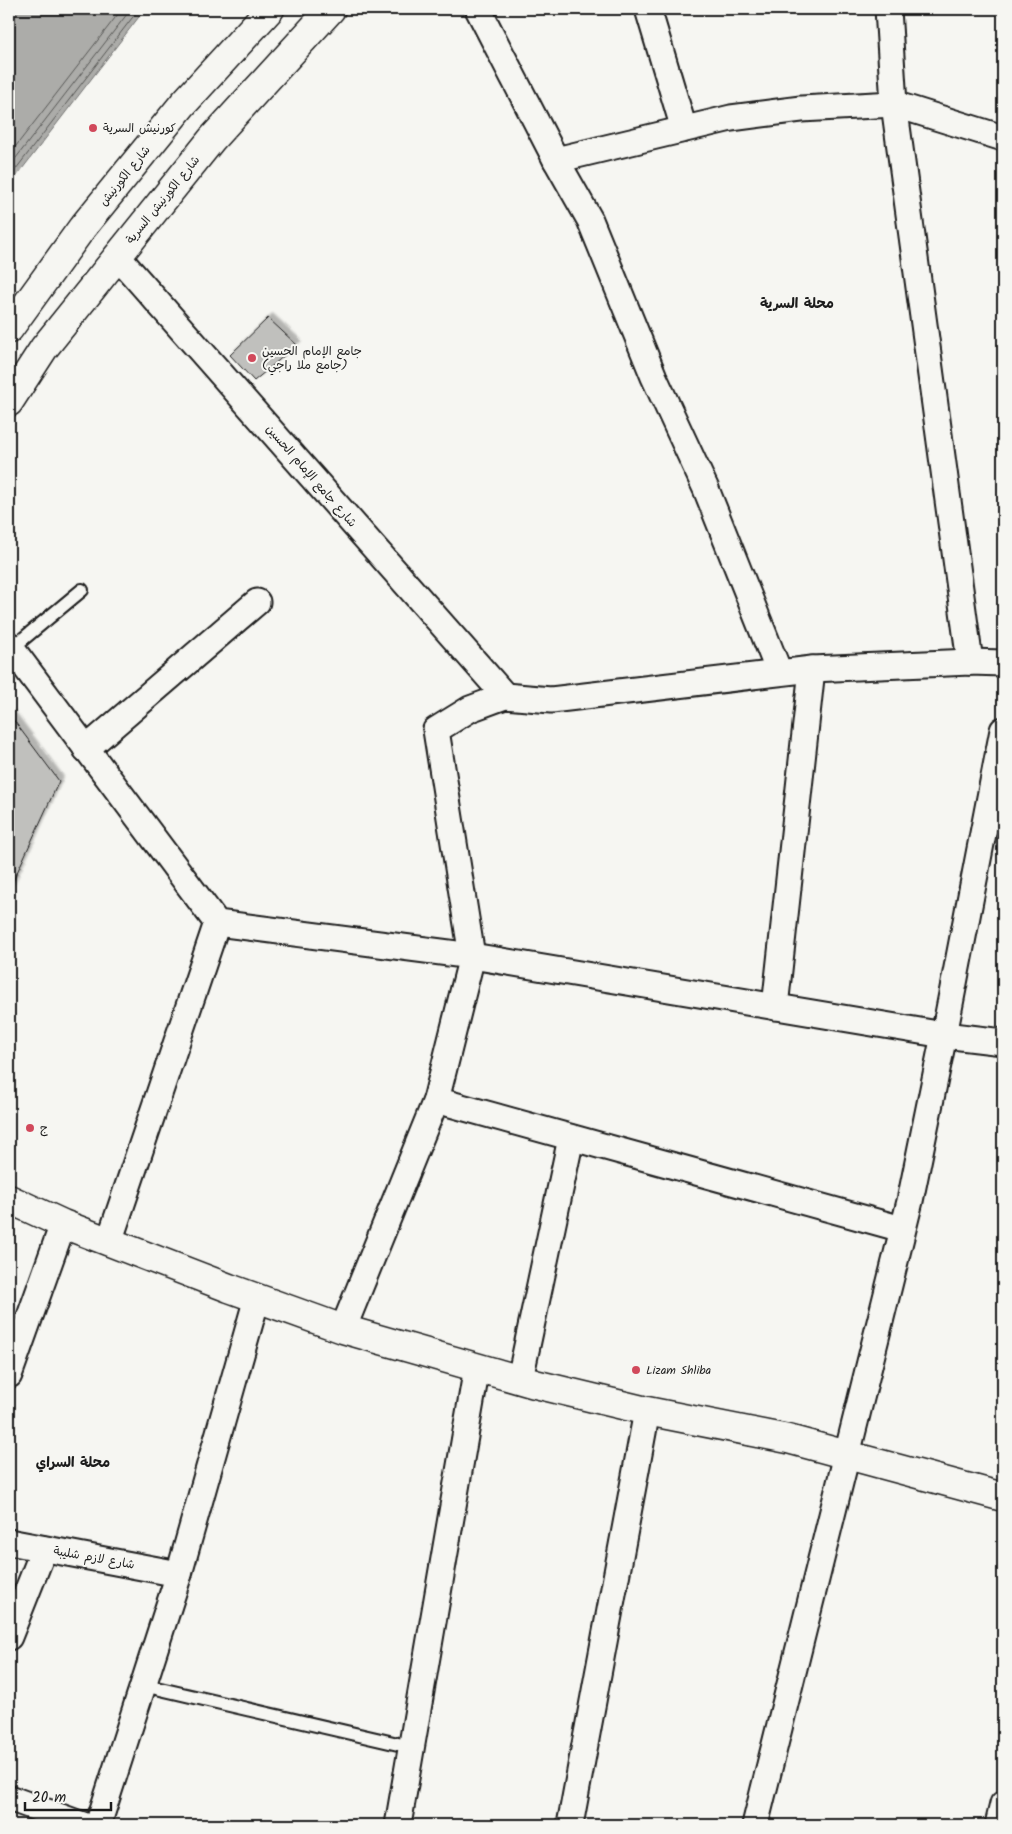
<svg xmlns="http://www.w3.org/2000/svg" width="1012" height="1834" font-family="Kalam,'Playpen Sans Arabic',sans-serif">
<style>
.water{fill:#acaca9;stroke:#727271}
.lines{fill:none;stroke-linecap:round;stroke-linejoin:round}
.shore{stroke:#565654;stroke-width:1}
.building{fill:#c0c0bd;stroke:#1c1c1c;filter:url(#shadow)}
.lane-casing{stroke:#1c1c1c;stroke-width:16}
.street-casing{stroke:#1c1c1c;stroke-width:29}
.secondary-casing{stroke:#1c1c1c;stroke-width:31}
.lane{stroke:#f6f6f2;stroke-width:12}
.street{stroke:#f6f6f2;stroke-width:25}
.secondary{stroke:#f6f6f2;stroke-width:28}
.poi-dot{fill:#d1495b;stroke:#f6f6f2;stroke-width:2}
.labels{text-anchor:middle;dominant-baseline:central;stroke-width:4;stroke-linejoin:round;paint-order:stroke}
.poi-label{font-size:12px;fill:#1c1c1c;stroke:#f6f6f2;text-anchor:start}
.street-label{font-size:12px;fill:#1c1c1c;stroke:#f6f6f2}
.neighbourhood-label{font-size:14px;font-weight:bold;fill:#1c1c1c;stroke:#f6f6f2}
</style>
<defs>
<filter id="shadow"><feDropShadow dx="4.5" dy="-4.5" stdDeviation="1" flood-color="#0004"/></filter>
</defs>
<rect width="100%" height="100%" fill="#f6f6f2"/>
<filter id="ink" filterUnits="userSpaceOnUse"><feTurbulence type="fractalNoise" baseFrequency=".02" numOctaves="2"/><feDisplacementMap in="SourceGraphic" scale="10" xChannelSelector="R" yChannelSelector="G"/><feConvolveMatrix kernelMatrix="1 2 1 2 8 2 1 2 1" color-interpolation-filters="sRGB"/></filter>
<g filter="url(#ink)">
<!-- water -->
<polygon class="water" points="9,9 145,9 9,186"/>
<g class="lines">
<!-- shore -->
<g class="shore">
<polyline points="9,155 122,9"/>
<polyline points="9,167 131,9"/>
<polyline points="9,178 139,9"/>
</g>
</g>
<!-- building -->
<g class="building">
<polygon points="268,318 297,345 254,381 230,355"/>
<polygon points="9,714 59,781 9,890"/>
</g>
<g class="lines">
<!-- lane casing -->
<g class="lane-casing">
<g id="lane">
<polyline points="11,649 82,590"/>
<polyline points="143,1685 411,1747"/>
</g>
</g>
<!-- street casing -->
<g class="street-casing">
<g id="street">
<polyline points="478,9 556,160 590,220 654,377 706,489 779,672"/>
<polyline points="648,9 684,129"/>
<polyline points="888,9 894,104 970,662"/>
<polyline points="556,160 731,118 801,109 894,104 1003,138"/>
<polyline points="117,256 505,696"/>
<polyline points="9,645 217,923 472,956 944,1035 1003,1042"/>
<polyline points="86,749 257,602"/>
<polyline points="775,1007 812,669"/>
<polyline points="436,1100 902,1229"/>
<polyline points="109,1242 217,923"/>
<polyline points="343,1329 436,1100 472,956 436,730 470,709 505,696 551,700 812,669 970,662 1003,663"/>
<polyline points="9,1375 63,1224"/>
<polyline points="520,1379 571,1138"/>
<polyline points="9,1542 179,1574"/>
<polyline points="9,1637 44,1549"/>
<polyline points="9,1798 83,1825"/>
<polyline points="98,1825 179,1574 257,1298"/>
<polyline points="398,1825 477,1367"/>
<polyline points="570,1825 647,1411"/>
<polyline points="755,1825 910,1201 944,1035 1003,730"/>
<polyline points="998,1825 1003,1804"/>
</g>
</g>
<!-- secondary casing -->
<g class="secondary-casing">
<g id="secondary">
<polyline points="9,329 82,228 183,104 270,9"/>
<polyline points="9,402 44,348 212,139 331,9"/>
<polyline points="9,1199 63,1224 229,1288 343,1329 535,1384 647,1411 788,1439 1003,1497"/>
</g>
</g>
<!-- lane -->
<use href="#lane" class="lane"/>
<!-- street -->
<use href="#street" class="street"/>
<!-- secondary -->
<use href="#secondary" class="secondary"/>
</g>
</g>
<!-- markers -->
<g class="poi-dot">
<circle cx="93" cy="128" r="5"/>
<circle cx="252" cy="358" r="5"/>
<circle cx="30" cy="1128" r="5"/>
<circle cx="636" cy="1370" r="5"/>
</g>
<g class="labels">
<!-- poi labels -->
<g class="poi-label">
<text x="103" y="128">كورنيش السرية</text>
<text x="262" y="351">جامع الإمام الحسين<tspan x="262" dy="14">(جامع ملا راجي)</tspan></text>
<text x="40" y="1128">ج</text>
<text x="646" y="1370">Lizam Shliba</text>
</g>
<!-- street labels -->
<g class="street-label">
<text transform="translate(125 176) rotate(-51)">شارع الكورنيش</text>
<text transform="translate(163 200) rotate(-51)">شارع الكورنيش السرية</text>
<text transform="translate(311 476) rotate(49)">شارع جامع الإمام الحسين</text>
<text transform="translate(94 1558) rotate(10)">شارع لازم شليبة</text>
</g>
<!-- neighbourhood labels -->
<g class="neighbourhood-label">
<text x="797" y="304">محلة السرية</text>
<text x="73" y="1463">محلة السراي</text>
</g>
</g>
<!-- margin -->
<rect width="1012" height="1834" fill="none" stroke="#f6f6f2" stroke-width="30"/>
<rect x="15" y="15" width="982" height="1804" fill="none" stroke="#1c1c1c" stroke-width="2" filter="url(#ink)"/>
<!-- scale -->
<path d="M25 1802v8h86v-8" fill="none" stroke="#1c1c1c" stroke-width="2.5"/>
<text x="32" y="1802" font-size="15" fill="#1c1c1c" stroke="#f6f6f2" stroke-width="4" paint-order="stroke">20 m</text>
</svg>
